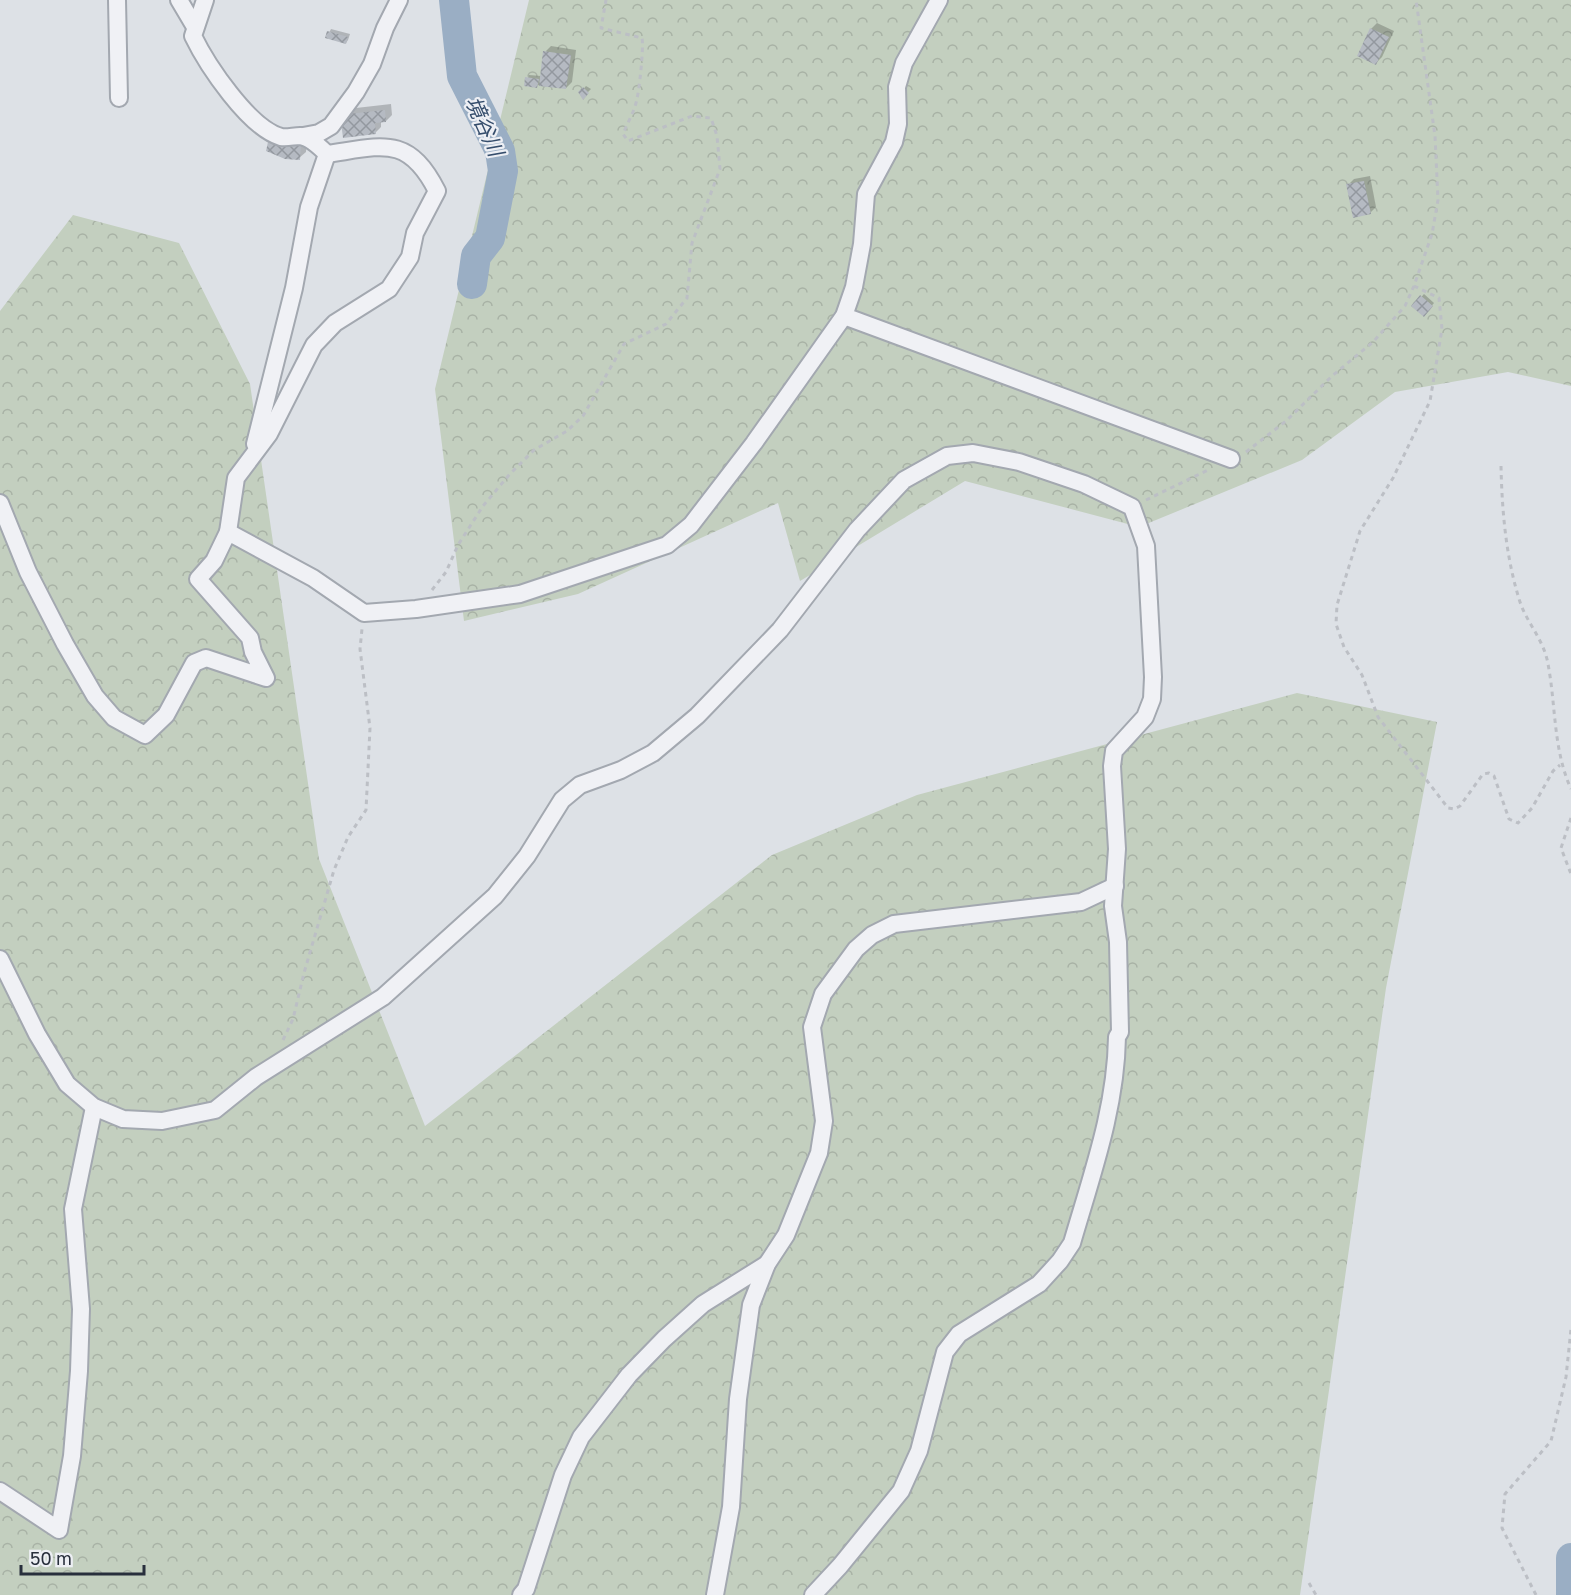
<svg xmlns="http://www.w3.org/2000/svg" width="1571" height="1595" font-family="'Golos Text','Noto Sans JP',sans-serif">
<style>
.forest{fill:url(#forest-crowns)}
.shadow{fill:#0003}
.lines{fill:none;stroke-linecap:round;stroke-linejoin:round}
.river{stroke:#9aaec4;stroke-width:30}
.building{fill:url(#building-cross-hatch)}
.street-casing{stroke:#a3a8b0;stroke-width:20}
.path{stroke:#bcbfc5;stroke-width:3;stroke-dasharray:4.5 4.5;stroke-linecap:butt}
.street{stroke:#f0f1f5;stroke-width:16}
.labels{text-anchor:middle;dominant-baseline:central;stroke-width:4.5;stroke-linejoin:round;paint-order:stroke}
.water-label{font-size:21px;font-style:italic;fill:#354d6c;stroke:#edeff4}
</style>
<defs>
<pattern id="forest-crowns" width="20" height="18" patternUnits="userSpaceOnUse" patternTransform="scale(1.5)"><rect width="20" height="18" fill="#c3cfbf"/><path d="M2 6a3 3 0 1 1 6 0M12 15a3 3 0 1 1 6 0" fill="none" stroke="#a8b2a5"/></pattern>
<pattern id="building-cross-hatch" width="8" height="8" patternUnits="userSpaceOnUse" patternTransform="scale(1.5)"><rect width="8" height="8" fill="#b5bac2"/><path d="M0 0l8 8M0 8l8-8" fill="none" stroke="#93989f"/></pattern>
</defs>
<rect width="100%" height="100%" fill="#dde1e6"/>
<!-- forest -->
<g class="forest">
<polygon points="529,0 1571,0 1571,386 1508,372 1395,392 1302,460 1139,527 965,481 800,581 778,503 578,594 464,621 435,389"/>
<polygon points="73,215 179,243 250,384 319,859 425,1126 772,855 917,795 1297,693 1437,722 1386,988 1300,1595 0,1595 0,311"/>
</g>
<!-- shadow -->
<g class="shadow">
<polygon points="1377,23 1394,31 1382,57 1376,63 1371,29"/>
<polygon points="331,29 350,34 348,40 346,43 327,37"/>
<polygon points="551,46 576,50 572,82 566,88 526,84 529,75 541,76 545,52"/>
<polygon points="586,86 591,89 583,97 580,93"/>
<polygon points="391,104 392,115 386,121 381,121 381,127 375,133 349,114 356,108"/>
<polygon points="276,137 307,137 306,152 299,158 269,143"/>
<polygon points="1370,176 1376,207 1370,213 1348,185 1354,179"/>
<polygon points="1424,294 1434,303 1424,315 1413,306"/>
</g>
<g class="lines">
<!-- river -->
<g class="river">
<polyline points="454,0 462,76 500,151 503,171 490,238 476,256 472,284"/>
<polyline points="1571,1595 1571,1558"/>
</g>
</g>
<!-- building -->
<g class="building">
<polygon points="1370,28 1389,37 1376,65 1357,56"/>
<polygon points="327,31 348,37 346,44 325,38"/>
<polygon points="543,51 571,55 566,89 539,86"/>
<polygon points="525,77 539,79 537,88 524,86"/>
<polygon points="583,87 589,93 583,100 578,92"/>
<polygon points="385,110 386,122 375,123 376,134 343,138 341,122 348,114"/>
<polygon points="268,142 285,146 285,142 301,143 300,160 285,159 266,151"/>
<polygon points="1364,181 1371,214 1353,218 1346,184"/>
<polygon points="1420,295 1433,306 1424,317 1411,306"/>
</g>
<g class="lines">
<!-- street casing -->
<g class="street-casing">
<g id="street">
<polyline points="117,0 119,98"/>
<polyline points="179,0 195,27"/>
<path d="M205,0L193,36C207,65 249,128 281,137C287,138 294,136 300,136C309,137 321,148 327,154L309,207L294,288L255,444"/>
<polyline points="303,136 319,133 331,126 356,92 372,64 385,28 399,0"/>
<polyline points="844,316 1231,459"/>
<polyline points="0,503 28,572 65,644 95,696 114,718 145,735 166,715 194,663 206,658 266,678 253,652 250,638 198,579 214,561 228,532 313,578 364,613 416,609 520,594 667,545 691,525 754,443 844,316 854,287 862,244 866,194 894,142 898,124 897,87 904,63 939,0"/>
<path d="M228,532L236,478L269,434L314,345L335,323L389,289L410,257L415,233L437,191C408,134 382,146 327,154"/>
<path d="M0,959L37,1034L67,1084L94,1107L123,1119L162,1121L215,1110L256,1077L383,997L495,896L527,856L562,800L580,785L621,770L653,753L697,716L780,630L857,530L904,480L947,456L973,453L1019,462L1084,484L1132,507L1146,546L1153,677L1152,699L1145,717L1114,751L1112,766L1117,849L1113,906L1118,942L1120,1032L1117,1037C1116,1108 1092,1174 1072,1243L1060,1261L1039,1284L959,1334L945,1352L919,1451L901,1491L840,1566L813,1595"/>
<polyline points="0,1491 59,1530 72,1456 79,1371 81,1309 73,1209 94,1107"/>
<polyline points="521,1595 526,1589 563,1475 581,1437 629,1375 664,1339 703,1304 767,1264"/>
<polyline points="715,1595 731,1507 738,1399 751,1305 767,1264 786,1235 819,1153 824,1121 812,1027 823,994 856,949 872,935 894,924 1081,902 1115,886"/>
</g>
</g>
<!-- path -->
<g class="path">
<polyline points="1414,286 1439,298 1442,329 1430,401 1393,478 1360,531 1337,605 1336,624 1344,647 1362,675 1378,717 1448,808 1454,809 1460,806 1483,774 1489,773 1494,776 1509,819 1518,823 1532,808 1553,771 1560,765"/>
<polyline points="1246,452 1286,421 1332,376 1373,342 1405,306 1414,286 1432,234 1438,200 1435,136 1416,0"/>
<path d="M1501,466C1502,512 1506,558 1520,602C1527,623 1544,640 1548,664C1556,706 1553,749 1571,789"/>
<polyline points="1146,500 1210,469"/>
<path d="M432,590L446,572L458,545L483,506L509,475L534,450L567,431L583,416L624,344L666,324L687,298L692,243L720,169L717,136L711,118L692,116L628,141L623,134C627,124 633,114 636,103C639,94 644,47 642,38L601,28L606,0"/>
<polyline points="1571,818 1561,848 1571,874"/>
<polyline points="283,1040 293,1019 304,973 334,870 348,837 366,810 370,728 360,649 362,629"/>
<polyline points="1309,1583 1316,1595"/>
<polyline points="1536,1595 1502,1528 1505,1494 1551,1441 1566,1377 1571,1329"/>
</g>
<!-- street -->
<use href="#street" class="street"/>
</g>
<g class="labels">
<!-- water labels -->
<g class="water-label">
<text transform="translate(485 126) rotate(66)">境谷川</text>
</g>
</g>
<!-- scale -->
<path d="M21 1565v9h123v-9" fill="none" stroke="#282f3c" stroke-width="3"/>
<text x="30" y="1565" font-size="18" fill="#282f3c" stroke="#edeff4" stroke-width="4.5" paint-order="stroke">50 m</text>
</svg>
